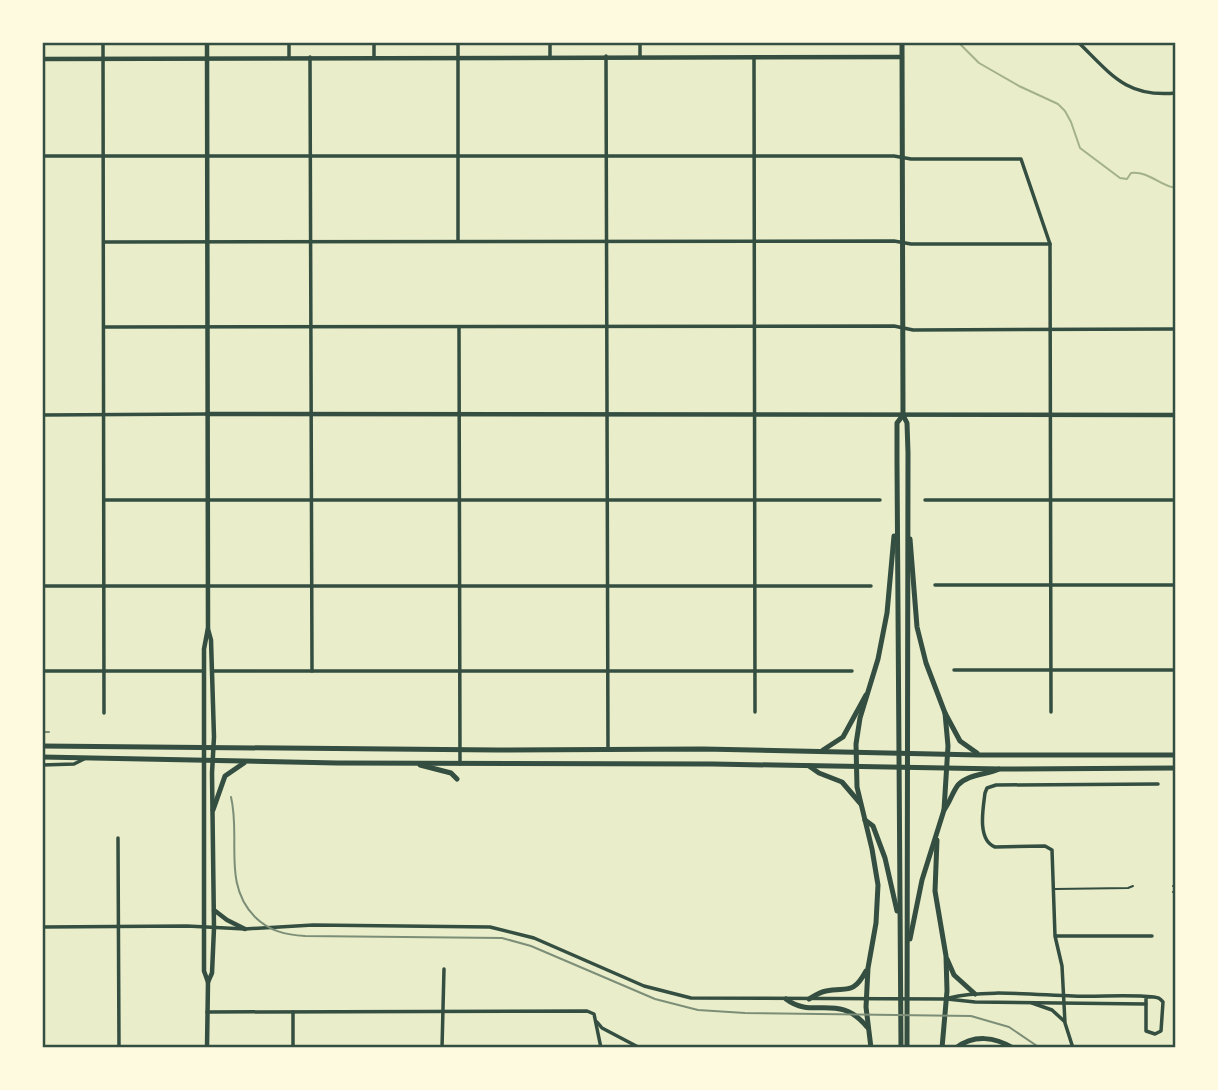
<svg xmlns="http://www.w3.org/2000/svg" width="1218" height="1090" font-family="Quicksand,sans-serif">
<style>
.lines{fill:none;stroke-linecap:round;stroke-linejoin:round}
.stream{stroke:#a3b18a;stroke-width:2}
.service{stroke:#344e41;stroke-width:2}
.minor{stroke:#344e41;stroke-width:3.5}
.tertiary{stroke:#344e41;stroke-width:4.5}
.secondary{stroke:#344e41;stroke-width:5}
.trunk{stroke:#344e41;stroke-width:5}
.tram{stroke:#7c8e77;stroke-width:2}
.neatline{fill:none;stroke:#344e41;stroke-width:2.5}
</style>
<rect width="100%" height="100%" fill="#e9edc9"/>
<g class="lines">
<!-- stream -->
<path class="stream" d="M958,42L979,63L1019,86L1058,104L1065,111L1071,122L1080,148L1120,178L1127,179L1131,173C1150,171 1159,186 1176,188"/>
<!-- service -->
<g class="service">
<polyline points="1173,886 1176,886"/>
<polyline points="1055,889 1128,888 1133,886"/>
<polyline points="1173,892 1176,892"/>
</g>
<!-- minor -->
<g class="minor">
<polyline points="103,42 104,713"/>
<polyline points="374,42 374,57"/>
<polyline points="458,42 458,241"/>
<polyline points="640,42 640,56"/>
<path d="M1078,42C1111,74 1126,98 1176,93"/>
<polyline points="550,56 550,42"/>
<polyline points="606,56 608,750"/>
<polyline points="289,57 289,42"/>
<polyline points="310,57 312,671"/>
<polyline points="754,57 755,712"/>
<polyline points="42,156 894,156 911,159 1021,159 1050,244 1051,712"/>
<polyline points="104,242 894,241 911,244 1050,244"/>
<polyline points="104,327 894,326 913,330 1176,329"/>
<polyline points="459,327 460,764"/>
<polyline points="42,415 207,414"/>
<polyline points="104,500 880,500"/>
<polyline points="925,500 1176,500"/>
<polyline points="935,585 1176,585"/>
<polyline points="42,586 871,586"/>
<polyline points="954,670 1176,670"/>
<polyline points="42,671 204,671"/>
<polyline points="212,671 852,671"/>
<polyline points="42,765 74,764 84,759"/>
<polyline points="118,838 119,1048"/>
<polyline points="42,927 187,926 245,929 313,925 490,927 534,938 644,986 691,998 947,999 975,1002 1146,1004"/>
<polyline points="1056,936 1152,936"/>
<path d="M949,998C983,989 1037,995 1073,996C1100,997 1127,994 1154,997C1160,998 1159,998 1163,1002L1161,1031L1155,1034L1146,1031V997"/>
<polyline points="1032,1003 1052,1010 1064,1021"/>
<polyline points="207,1012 587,1011 594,1014 601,1048"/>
<polyline points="597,1022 602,1028 640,1048"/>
<polyline points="293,1048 293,1012"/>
<polyline points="442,1048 444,969"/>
<path d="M1073,1048L1065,1023L1062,966L1055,936L1052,850L1045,846L995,847C977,840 983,809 985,793L987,788L996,785L1158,784"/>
</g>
<!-- tertiary -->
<g class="tertiary">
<polyline points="207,42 208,628 204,649 204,971 208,982 207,1048"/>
<polyline points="42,59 902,57"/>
<polyline points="207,414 1176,415"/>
<polyline points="214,910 227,920 245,929"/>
<polyline points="208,982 212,973 214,928 212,773 214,737 211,640 208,629"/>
</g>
<!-- secondary -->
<g class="secondary">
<polyline points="902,42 903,415 907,423 908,453 907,1048"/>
<polyline points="865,820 873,826 885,858 897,911"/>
<polyline points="937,840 935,891 946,956 947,991 942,1048"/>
<polyline points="910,939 922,880 944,810 948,746 945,713 926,663 917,627 910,539"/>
<polyline points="947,959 954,975 975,994"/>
<path d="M786,999C813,1020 839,992 867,1027"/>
<path d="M809,999C814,996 820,992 826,991C848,987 853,995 866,971"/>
<polyline points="871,1048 866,1007 868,968 876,923 878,885 872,849 857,787 856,744 860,718 878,659 887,613 894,536"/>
<polyline points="901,1048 897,462 897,423 903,415"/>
<path d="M956,1048C974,1034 995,1037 1013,1048"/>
</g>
<!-- trunk -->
<g class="trunk">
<polyline points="945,713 960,741 977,753"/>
<polyline points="42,746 497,750 703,749 979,755 1176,755"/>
<polyline points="823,750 843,737 866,695"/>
<polyline points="42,757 337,763 713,764 1001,769 1176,768"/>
<polyline points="420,765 451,773 457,779"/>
<polyline points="809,766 819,773 842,782 860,803"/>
<polyline points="213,810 225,776 244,763"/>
<path d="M944,810C950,802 952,793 958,785C968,774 986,775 999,769"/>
</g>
<!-- tram -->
<g class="tram">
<polyline points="42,732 49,732"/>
<path d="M231,797C241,838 222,884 255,917C269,931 286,935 305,936L502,938L531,946L655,999L698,1010L745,1013L971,1016L1009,1027L1040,1048"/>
</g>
</g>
<!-- border -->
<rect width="1218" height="1090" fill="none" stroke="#fefae0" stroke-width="88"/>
<rect x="44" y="44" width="1130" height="1002" class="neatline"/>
</svg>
